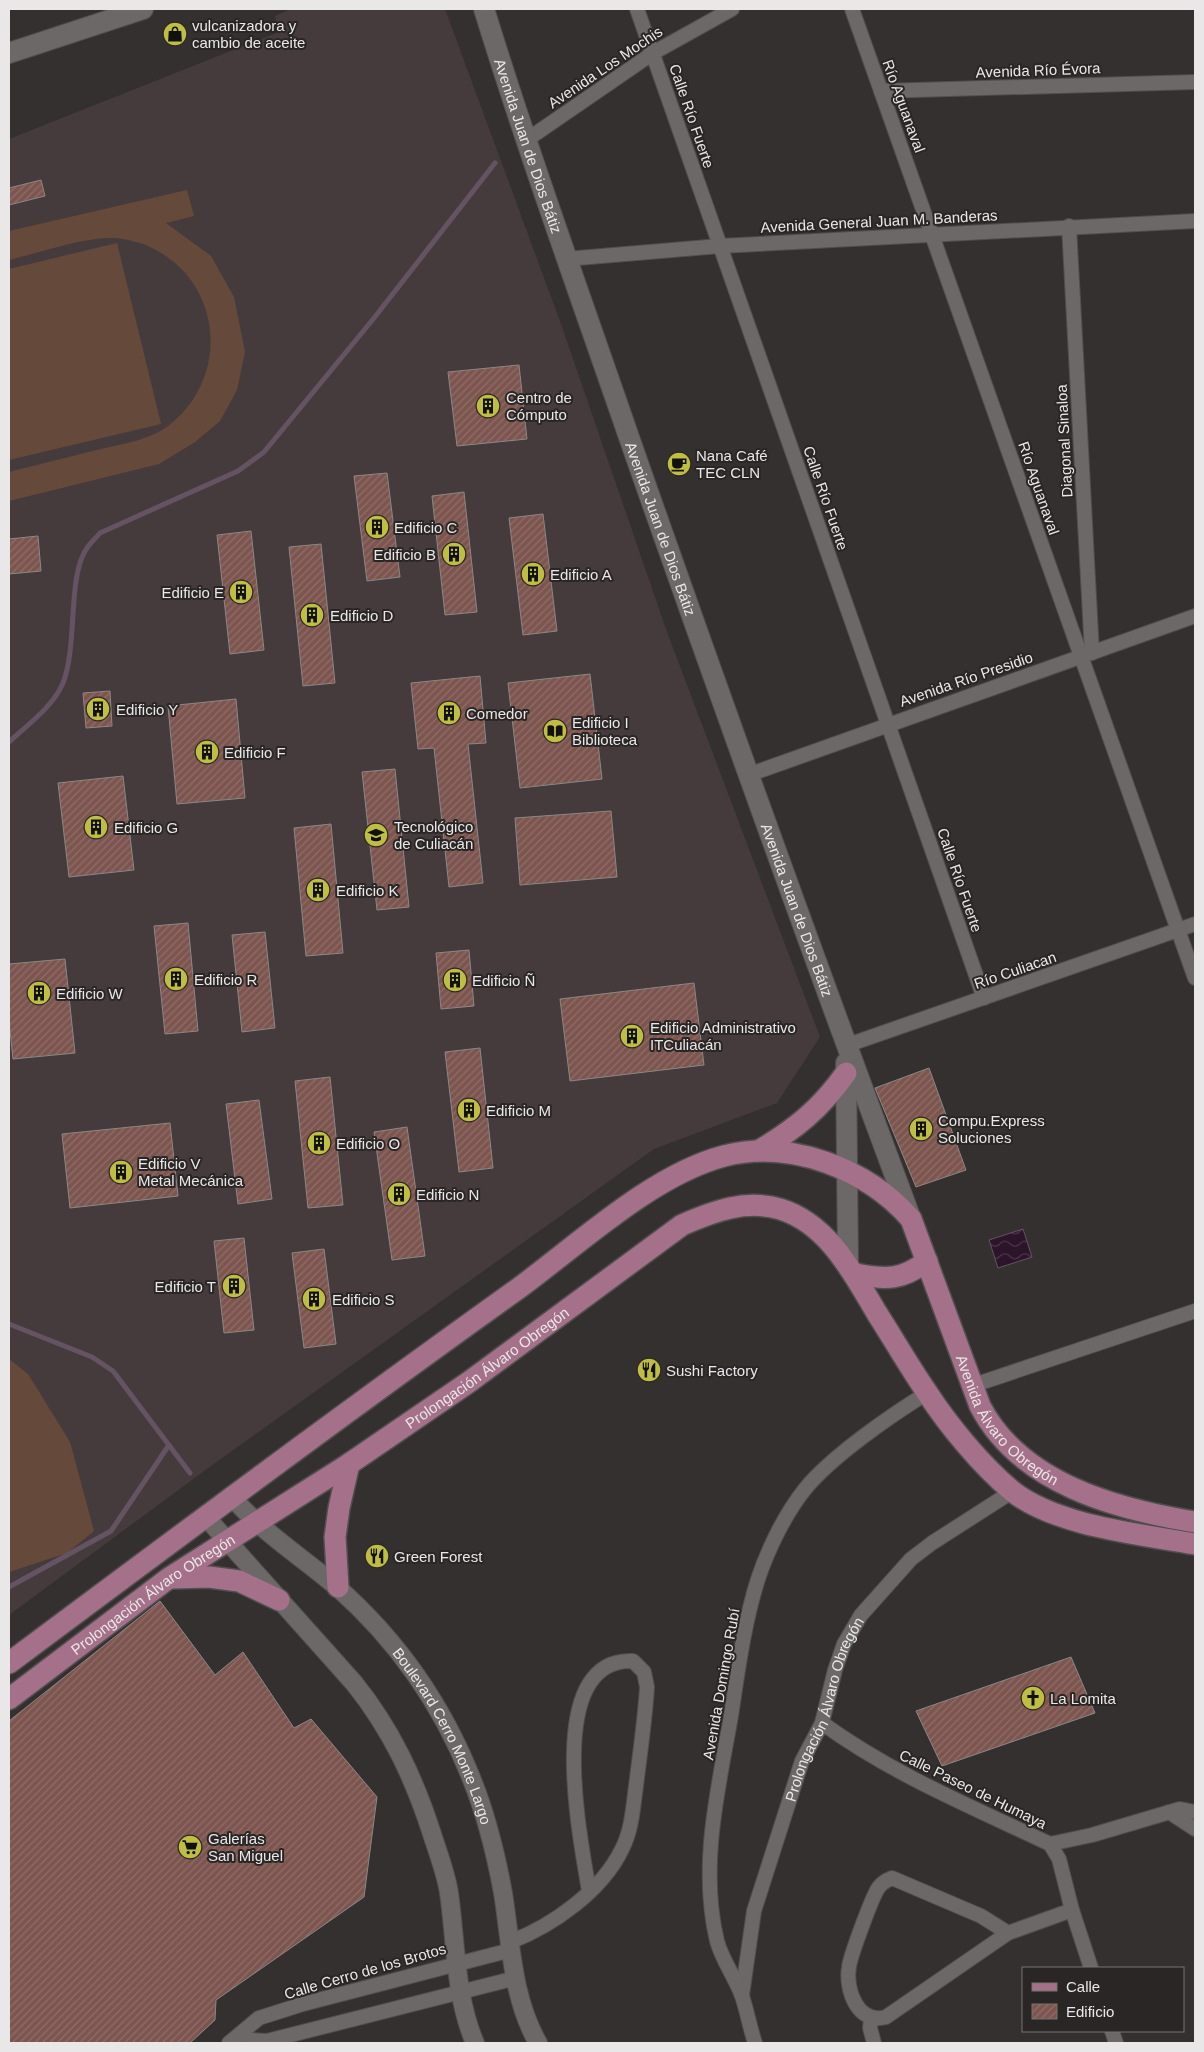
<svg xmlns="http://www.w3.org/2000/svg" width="1204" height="2052" font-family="Arial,sans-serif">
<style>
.built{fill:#453b3c}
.pitch{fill:#654a3b}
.water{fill:url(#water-waves);stroke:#655363}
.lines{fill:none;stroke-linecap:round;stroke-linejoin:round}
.stream{stroke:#655363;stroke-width:5}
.building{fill:url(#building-hatch);stroke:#8c8786}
.minor-casing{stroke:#514e4e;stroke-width:16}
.tertiary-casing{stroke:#514e4e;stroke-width:20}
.secondary-casing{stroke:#514e4e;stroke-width:22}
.primary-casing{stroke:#514e4e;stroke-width:24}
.minor{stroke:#6c6868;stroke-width:14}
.tertiary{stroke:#6c6868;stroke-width:18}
.secondary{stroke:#6c6868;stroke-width:20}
.primary{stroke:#a5708a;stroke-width:21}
.labels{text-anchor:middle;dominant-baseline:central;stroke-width:4;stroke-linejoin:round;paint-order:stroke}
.poi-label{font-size:15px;fill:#e9e7e7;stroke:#2a2626;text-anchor:start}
.street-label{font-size:15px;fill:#e9e7e7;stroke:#2a2626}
</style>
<defs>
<pattern id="water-waves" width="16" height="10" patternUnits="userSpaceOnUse" patternTransform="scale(1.25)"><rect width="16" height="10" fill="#2c142a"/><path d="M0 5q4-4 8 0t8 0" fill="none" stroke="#4b3649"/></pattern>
<pattern id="building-hatch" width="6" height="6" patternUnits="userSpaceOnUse" patternTransform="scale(1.25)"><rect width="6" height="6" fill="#7d554f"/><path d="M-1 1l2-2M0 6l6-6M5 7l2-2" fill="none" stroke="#8f6d68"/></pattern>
</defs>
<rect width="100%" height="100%" fill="#343030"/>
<!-- built -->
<polygon class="built" points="291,9 445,9 561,324 667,632 820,1037 777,1103 654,1149 211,1466 9,1615 9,139 279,32 275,16"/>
<!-- pitch -->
<g class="pitch">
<path d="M187,190L194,216L166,223L211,256L234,297L245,352L237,390L220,421L195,442L159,464L9,501V472C39,464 70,457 101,449C122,444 150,440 168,426C230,379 224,283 152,248C144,243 132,241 123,239C94,233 39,253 9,260V231Z"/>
<polygon points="117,243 161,424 9,460 9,269"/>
<polygon points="9,1359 28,1374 70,1442 94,1531 67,1553 9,1572"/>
</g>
<!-- water -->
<polygon class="water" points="1023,1229 1032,1257 998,1268 989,1240"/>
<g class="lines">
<!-- stream -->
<g class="stream">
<path d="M9,742C27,725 53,707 63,683C78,645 67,576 87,548C91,542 96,538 100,533L238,471L264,452L374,318L495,163"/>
<polyline points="9,1324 92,1357 113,1371 190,1473"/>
<polyline points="9,1587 111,1531 169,1445"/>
</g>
</g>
<!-- building -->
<g class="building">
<polygon points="41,180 45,196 9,205 9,188"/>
<polygon points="519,365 527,439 457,446 448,372"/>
<polygon points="387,473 400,577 367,581 354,476"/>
<polygon points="464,492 477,612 445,615 432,496"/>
<polygon points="543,514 557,631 523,635 509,518"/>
<polygon points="251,531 264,650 230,654 217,535"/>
<polygon points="38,536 41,571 9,574 9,539"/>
<polygon points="321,544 335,683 303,686 289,547"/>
<polygon points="590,674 602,779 520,788 508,683"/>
<polygon points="480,676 486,743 468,744 483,883 449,887 434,748 418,749 411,683"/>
<polygon points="110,691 112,726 86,728 83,693"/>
<polygon points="236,699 245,798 177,804 168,706"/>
<polygon points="395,769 409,907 377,910 362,772"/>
<polygon points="123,776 134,870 69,877 58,783"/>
<polygon points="611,811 617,877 520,885 515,818"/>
<polygon points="331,824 343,953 306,956 294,828"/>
<polygon points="188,923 198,1031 165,1034 154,926"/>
<polygon points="265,932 275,1028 242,1032 232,935"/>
<polygon points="469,950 474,1006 441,1009 436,953"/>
<polygon points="65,959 75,1053 13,1059 9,1021 9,964"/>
<polygon points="694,983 704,1065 570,1081 560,999"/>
<polygon points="480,1048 493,1168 459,1172 445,1052"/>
<polygon points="929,1068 966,1170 916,1187 875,1088"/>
<polygon points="330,1077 343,1205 308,1208 295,1081"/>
<polygon points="259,1100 272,1199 238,1204 226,1104"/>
<polygon points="170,1123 178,1196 70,1208 62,1134"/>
<polygon points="407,1127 425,1256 392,1260 374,1132"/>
<polygon points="244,1238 254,1330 224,1333 214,1241"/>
<polygon points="324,1249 336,1344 304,1348 292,1253"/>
<polygon points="160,1601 215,1675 243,1652 294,1728 311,1719 377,1797 364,1897 216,2000 215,2020 190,2043 9,2043 9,1721"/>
<polygon points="1071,1657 1095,1713 942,1766 916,1711"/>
</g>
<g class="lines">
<!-- minor casing -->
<g class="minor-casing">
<g id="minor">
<polyline points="637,9 984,998"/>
<polyline points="852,9 1195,978"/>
<polyline points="881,91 1195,82"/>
<polyline points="525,141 653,53 732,9"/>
<polyline points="1069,226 1092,653"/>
<polyline points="566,259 720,246 1195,221"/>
<polyline points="748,775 1195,616"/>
<polyline points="845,1046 1195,924"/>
<polyline points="971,1386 1195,1311"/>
<path d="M822,1723C892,1774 972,1807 1050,1844L1059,1859L1072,1910L1091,1968"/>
<polyline points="1169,1812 1195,1829"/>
<polyline points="1050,1844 1092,1835 1180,1809 1195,1812"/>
<path d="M1008,1933L981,1916L892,1878C887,1880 882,1883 879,1887C873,1894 850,1957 849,1967C845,1990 858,2025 886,2017L1008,1933L1072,1910"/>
<path d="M510,1942C552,1926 602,1891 622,1849C632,1830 633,1807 636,1786C640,1753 645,1720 647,1687L644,1672L633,1661C542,1657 581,1841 589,1891"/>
<path id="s1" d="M742,1995L754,1911L802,1761L822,1723L835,1670L844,1644L861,1615L911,1559L932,1543L1013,1491"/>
<polyline points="871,2018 870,2028 874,2043"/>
<polyline points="1112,2031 1116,2043"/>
<polyline points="235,2039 267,2041 516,1978"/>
<polyline points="229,2043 259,2018 303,2004 511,1950"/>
<path d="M755,2043C750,2028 747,2011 742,1996C735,1977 722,1960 717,1941C699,1866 718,1790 731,1716C738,1670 744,1623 758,1579C768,1549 785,1514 805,1489C832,1456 890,1416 927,1393"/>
</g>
</g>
<!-- tertiary casing -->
<g class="tertiary-casing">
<g id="tertiary">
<path id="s2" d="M231,1496C262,1532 302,1557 337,1587C397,1640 443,1706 472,1780C487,1817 496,1855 503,1893C511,1943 512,1998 538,2043"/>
<path d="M205,1516L354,1683C391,1729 414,1778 432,1834C438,1853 446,1873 449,1893C456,1942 455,1997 475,2043"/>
</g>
</g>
<!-- secondary casing -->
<g class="secondary-casing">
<g id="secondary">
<path id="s3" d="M484,9C529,155 581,298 631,443C722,703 815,961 911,1219"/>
<polyline points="9,53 143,9"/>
<polyline points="846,1063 848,1263"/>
</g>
</g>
<!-- primary casing -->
<g class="primary-casing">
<g id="primary">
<path d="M758,1151C796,1129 821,1108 846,1073"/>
<path d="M856,1274C887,1280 902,1280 927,1261"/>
<polyline points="172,1578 209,1577 239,1581 279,1600"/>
<polyline points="338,1587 335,1537 339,1508 349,1464"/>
<path id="s4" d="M9,1663C178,1537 347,1411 519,1288C579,1244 652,1175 724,1156C791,1139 867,1169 911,1219L980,1406C1020,1483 1115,1509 1195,1522"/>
<path id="s5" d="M9,1699L169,1578L349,1464L469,1382L682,1225C714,1211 746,1199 780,1209C829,1224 854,1275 878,1315C894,1340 909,1366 926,1391C948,1425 981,1465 1012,1491C1056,1526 1140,1534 1195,1544"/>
</g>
</g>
<!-- minor -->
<use href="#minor" class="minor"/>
<!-- tertiary -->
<use href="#tertiary" class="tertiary"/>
<!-- secondary -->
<use href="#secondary" class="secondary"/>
<!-- primary -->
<use href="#primary" class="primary"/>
</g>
<!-- icons -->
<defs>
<g id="shop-disc" transform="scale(1.25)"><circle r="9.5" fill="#bfbe42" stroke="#2a2626"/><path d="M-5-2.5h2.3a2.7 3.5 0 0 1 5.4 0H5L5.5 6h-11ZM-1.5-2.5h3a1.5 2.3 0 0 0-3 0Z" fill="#111"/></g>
<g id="building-disc" transform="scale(1.25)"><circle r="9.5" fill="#bfbe42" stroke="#2a2626"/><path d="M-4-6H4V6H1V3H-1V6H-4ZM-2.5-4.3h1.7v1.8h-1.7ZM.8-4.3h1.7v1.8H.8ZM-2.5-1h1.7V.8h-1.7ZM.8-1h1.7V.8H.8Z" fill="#111"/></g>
<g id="cafe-disc" transform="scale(1.25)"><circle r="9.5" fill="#bfbe42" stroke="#2a2626"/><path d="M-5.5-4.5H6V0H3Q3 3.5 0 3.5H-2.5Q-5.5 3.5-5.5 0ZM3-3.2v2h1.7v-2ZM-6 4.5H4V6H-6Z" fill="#111"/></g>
<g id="library-disc" transform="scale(1.25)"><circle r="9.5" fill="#bfbe42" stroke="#2a2626"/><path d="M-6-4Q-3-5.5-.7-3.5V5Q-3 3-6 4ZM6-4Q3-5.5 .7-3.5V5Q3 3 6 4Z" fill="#111"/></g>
<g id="university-disc" transform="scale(1.25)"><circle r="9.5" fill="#bfbe42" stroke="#2a2626"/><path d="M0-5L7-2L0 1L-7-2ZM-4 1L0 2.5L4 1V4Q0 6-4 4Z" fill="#111"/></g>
<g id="restaurant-disc" transform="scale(1.25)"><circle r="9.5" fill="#bfbe42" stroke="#2a2626"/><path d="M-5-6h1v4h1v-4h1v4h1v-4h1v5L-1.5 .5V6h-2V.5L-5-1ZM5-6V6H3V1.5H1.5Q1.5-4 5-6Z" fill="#111"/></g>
<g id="church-disc" transform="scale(1.25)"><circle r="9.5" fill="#bfbe42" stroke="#2a2626"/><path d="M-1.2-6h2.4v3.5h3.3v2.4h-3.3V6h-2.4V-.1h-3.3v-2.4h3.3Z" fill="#111"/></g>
<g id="supermarket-disc" transform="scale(1.25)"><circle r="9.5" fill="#bfbe42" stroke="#2a2626"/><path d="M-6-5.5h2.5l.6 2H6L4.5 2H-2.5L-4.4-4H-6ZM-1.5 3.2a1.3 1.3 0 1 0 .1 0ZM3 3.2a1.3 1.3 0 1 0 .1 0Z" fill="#111"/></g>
</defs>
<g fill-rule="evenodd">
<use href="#shop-disc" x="175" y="34"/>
<use href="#building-disc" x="488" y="406"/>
<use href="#cafe-disc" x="679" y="464"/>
<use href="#building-disc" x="377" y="527"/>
<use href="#building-disc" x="454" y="554"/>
<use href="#building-disc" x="533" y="574"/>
<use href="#building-disc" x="241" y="592"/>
<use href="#building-disc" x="312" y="615"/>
<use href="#building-disc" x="98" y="709"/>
<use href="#building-disc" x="449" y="713"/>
<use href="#library-disc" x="555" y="731"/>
<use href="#building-disc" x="207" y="752"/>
<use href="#building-disc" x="96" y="827"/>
<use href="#university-disc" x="376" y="835"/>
<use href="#building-disc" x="318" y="890"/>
<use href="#building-disc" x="176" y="979"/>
<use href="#building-disc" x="455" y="980"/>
<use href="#building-disc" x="39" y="993"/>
<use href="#building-disc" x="632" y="1036"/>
<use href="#building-disc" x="469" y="1110"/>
<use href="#building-disc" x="921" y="1129"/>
<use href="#building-disc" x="319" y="1143"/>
<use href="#building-disc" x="121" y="1172"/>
<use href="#building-disc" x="399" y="1194"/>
<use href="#building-disc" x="234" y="1286"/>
<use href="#building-disc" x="314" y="1299"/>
<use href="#restaurant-disc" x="649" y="1370"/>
<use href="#restaurant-disc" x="377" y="1556"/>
<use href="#church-disc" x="1033" y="1698"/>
<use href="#supermarket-disc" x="190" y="1847"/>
</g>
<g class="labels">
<!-- poi labels -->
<g class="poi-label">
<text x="192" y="25">vulcanizadora y<tspan x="192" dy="17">cambio de aceite</tspan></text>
<text x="506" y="397">Centro de<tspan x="506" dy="17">Cómputo</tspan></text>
<text x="696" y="455">Nana Café<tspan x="696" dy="17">TEC CLN</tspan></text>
<text x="394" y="527">Edificio C</text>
<text x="436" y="554" text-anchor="end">Edificio B</text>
<text x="550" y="574">Edificio A</text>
<text x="224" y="592" text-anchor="end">Edificio E</text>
<text x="330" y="615">Edificio D</text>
<text x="116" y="709">Edificio Y</text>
<text x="466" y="713">Comedor</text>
<text x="572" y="722">Edificio I<tspan x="572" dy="17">Biblioteca</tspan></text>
<text x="224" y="752">Edificio F</text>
<text x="394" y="826">Tecnológico<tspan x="394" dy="17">de Culiacán</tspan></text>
<text x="114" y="827">Edificio G</text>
<text x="336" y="890">Edificio K</text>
<text x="194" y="979">Edificio R</text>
<text x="472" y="980">Edificio Ñ</text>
<text x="56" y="993">Edificio W</text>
<text x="650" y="1027">Edificio Administrativo<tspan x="650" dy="17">ITCuliacán</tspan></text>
<text x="486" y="1110">Edificio M</text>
<text x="938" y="1120">Compu.Express<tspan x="938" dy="17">Soluciones</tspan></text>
<text x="336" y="1143">Edificio O</text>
<text x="138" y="1163">Edificio V<tspan x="138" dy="17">Metal Mecánica</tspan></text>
<text x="416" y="1194">Edificio N</text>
<text x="216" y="1286" text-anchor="end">Edificio T</text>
<text x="332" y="1299">Edificio S</text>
<text x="666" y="1370">Sushi Factory</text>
<text x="394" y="1556">Green Forest</text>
<text x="1050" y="1698">La Lomita</text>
<text x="208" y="1838">Galerías<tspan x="208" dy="17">San Miguel</tspan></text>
</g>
<!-- street labels -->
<g class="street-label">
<text transform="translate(605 67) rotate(-34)">Avenida Los Mochis</text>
<text transform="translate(1038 70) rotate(-2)">Avenida Río Évora</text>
<text transform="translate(904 106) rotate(70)">Río Aguanaval</text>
<text transform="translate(692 116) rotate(71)">Calle Río Fuerte</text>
<text stroke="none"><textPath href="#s3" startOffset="144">Avenida Juan de Dios Bátiz</textPath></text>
<text transform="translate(879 221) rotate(-3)">Avenida General Juan M. Banderas</text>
<text transform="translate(1064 441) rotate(-93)">Diagonal Sinaloa</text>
<text transform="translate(1039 488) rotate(71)">Río Aguanaval</text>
<text transform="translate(826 498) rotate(71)">Calle Río Fuerte</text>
<text stroke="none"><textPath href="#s3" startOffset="549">Avenida Juan de Dios Bátiz</textPath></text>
<text transform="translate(966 679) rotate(-19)">Avenida Río Presidio</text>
<text transform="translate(960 880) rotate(71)">Calle Río Fuerte</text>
<text stroke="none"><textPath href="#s3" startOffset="954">Avenida Juan de Dios Bátiz</textPath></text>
<text transform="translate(1015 970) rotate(-19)">Río Culiacan</text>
<text stroke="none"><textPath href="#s5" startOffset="582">Prolongación Álvaro Obregón</textPath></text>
<text stroke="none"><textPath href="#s4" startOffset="1312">Avenida Álvaro Obregón</textPath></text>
<text stroke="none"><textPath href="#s5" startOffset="178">Prolongación Álvaro Obregón</textPath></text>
<text transform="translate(721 1684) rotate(-80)">Avenida Domingo Rubí</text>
<text stroke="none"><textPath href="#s1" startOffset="299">Prolongación Álvaro Obregón</textPath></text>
<text stroke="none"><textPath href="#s2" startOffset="325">Boulevard Cerro Monte Largo</textPath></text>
<text transform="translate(973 1789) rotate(26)">Calle Paseo de Humaya</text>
<text transform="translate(365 1971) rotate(-16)">Calle Cerro de los Brotos</text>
</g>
</g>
<!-- border -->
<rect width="1204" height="2052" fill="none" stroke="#e9e7e7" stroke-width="20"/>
<!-- legend -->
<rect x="1022" y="1967" width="162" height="65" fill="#2a2626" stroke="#767373"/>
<rect x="1032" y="1983" width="25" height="8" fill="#a5708a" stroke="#767373"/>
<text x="1066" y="1992" font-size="15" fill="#e9e7e7">Calle</text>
<rect x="1032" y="2004" width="25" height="15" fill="url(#building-hatch)" stroke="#767373"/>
<text x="1066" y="2017" font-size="15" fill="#e9e7e7">Edificio</text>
</svg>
